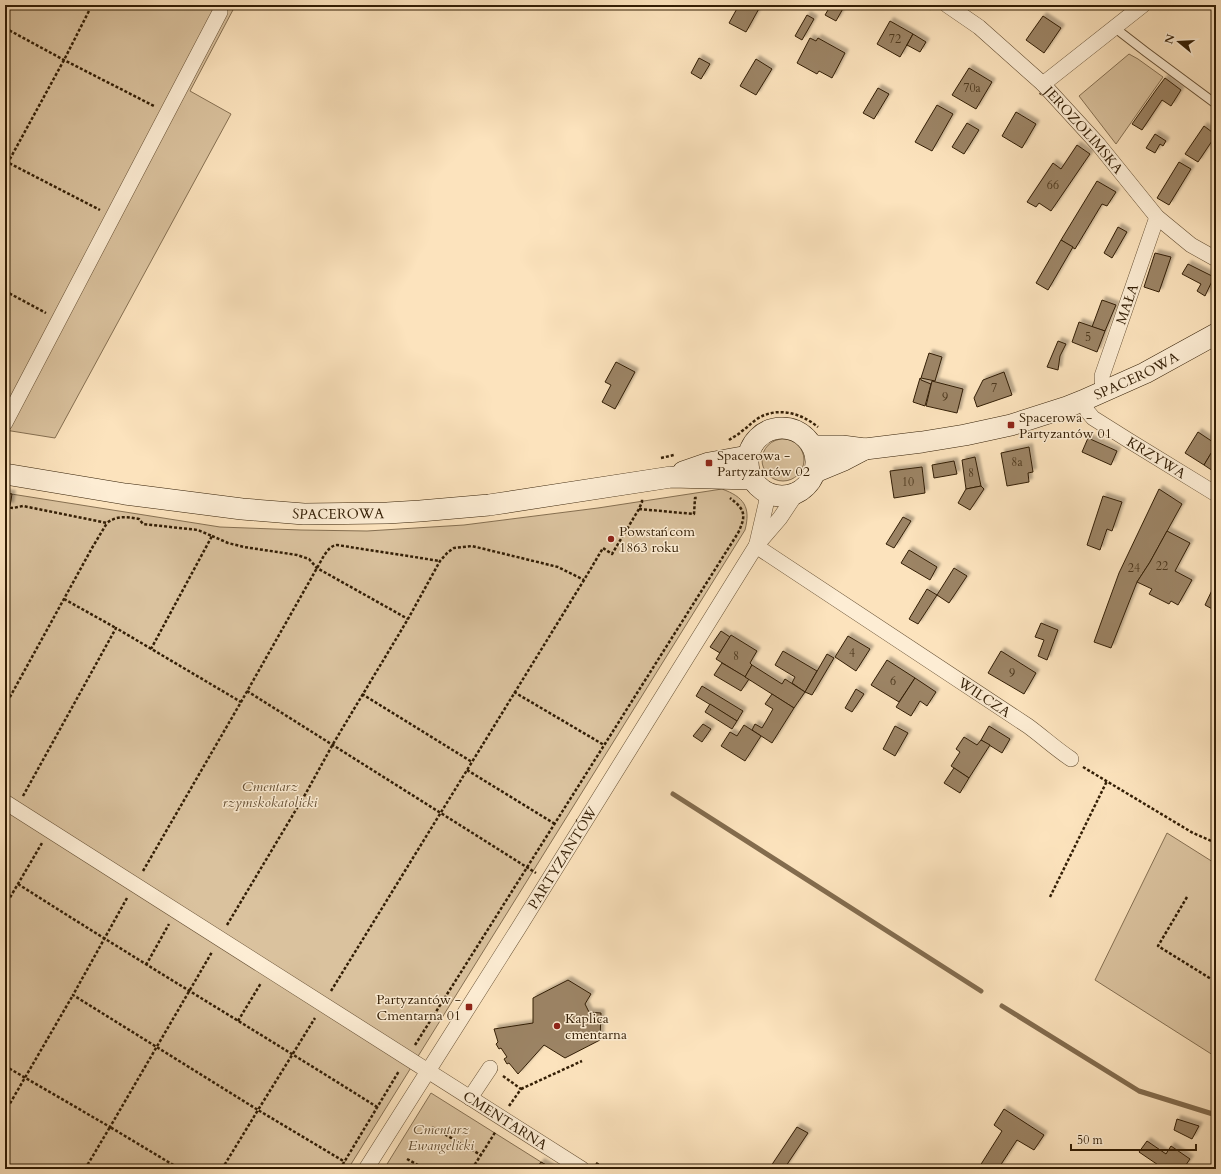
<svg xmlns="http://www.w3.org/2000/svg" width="1221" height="1174" font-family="Cardo,serif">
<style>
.green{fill:#dac29e;stroke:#867052}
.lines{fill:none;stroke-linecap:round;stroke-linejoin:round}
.stream{stroke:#836c4e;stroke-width:5}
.building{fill:#9c8465;stroke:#331e05;filter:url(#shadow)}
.lane-casing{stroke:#654f33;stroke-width:10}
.street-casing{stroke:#654f33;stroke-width:16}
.secondary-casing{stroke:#331e05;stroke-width:22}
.path{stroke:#331e05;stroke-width:2.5;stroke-dasharray:3 2;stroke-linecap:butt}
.lane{stroke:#fdedd4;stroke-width:8}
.street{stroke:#fdedd4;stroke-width:15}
.secondary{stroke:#fdedd4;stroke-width:21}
.poi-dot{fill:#8f2418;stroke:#fdedd4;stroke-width:1.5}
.labels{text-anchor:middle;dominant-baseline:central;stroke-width:3;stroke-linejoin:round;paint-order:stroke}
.number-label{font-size:12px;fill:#4d381d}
.street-label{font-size:14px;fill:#331e05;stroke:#fdedd4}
.poi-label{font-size:14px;fill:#331e05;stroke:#fdedd4;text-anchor:start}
.park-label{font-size:14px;font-style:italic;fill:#654f33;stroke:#fdedd4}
</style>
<defs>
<filter id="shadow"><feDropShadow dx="3.5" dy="-3.5" stdDeviation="1" flood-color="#0004"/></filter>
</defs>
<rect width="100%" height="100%" fill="#fce3bd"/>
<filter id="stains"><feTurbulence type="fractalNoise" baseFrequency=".005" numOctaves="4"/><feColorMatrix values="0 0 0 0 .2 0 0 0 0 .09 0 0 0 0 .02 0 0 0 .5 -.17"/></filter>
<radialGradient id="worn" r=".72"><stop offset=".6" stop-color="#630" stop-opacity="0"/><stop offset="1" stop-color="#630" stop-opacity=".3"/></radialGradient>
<!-- green -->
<g class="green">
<polygon points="5,5 229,5 234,8 190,91 231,114 55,438 5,430"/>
<polygon points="1129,54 1138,59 1163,77 1116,144 1079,96"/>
<circle cx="783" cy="460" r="21"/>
<path d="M722,489C744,497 751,507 745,530L348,1169H5V493L220,527L301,530L367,531L464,525L598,508Z"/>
<polygon points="1167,833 1213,862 1216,850 1216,1057 1095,980"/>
<polygon points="431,1093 541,1162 553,1169 384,1169"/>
</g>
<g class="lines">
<!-- stream -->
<g class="stream">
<polyline points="673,794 981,991"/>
<polyline points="1002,1006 1139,1091 1216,1115"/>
</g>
</g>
<!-- building -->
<g class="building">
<polygon points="739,5 761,5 746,32 729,23"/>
<polygon points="831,5 845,5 836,21 825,15"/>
<polygon points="807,15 814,19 802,40 795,36"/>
<polygon points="1043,16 1061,28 1044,53 1026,40"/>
<polygon points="890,21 913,34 900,57 877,44"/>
<polygon points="913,34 926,42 920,52 907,45"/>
<polygon points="810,38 816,41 818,38 845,53 832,78 819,71 817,74 797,63"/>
<polygon points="699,58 710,64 701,79 691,73"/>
<polygon points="756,59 772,69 756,95 740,86"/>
<polygon points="969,68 992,82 976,109 952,95"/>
<polygon points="1165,78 1181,90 1171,106 1162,100 1142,130 1132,124 1156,90"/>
<polygon points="878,88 889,94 874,119 863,113"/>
<polygon points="937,105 953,114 932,151 915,142"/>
<polygon points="1016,112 1036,124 1022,148 1002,136"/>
<polygon points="967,123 979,130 964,154 952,147"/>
<polygon points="1204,126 1216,135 1198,162 1185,154"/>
<polygon points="1155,134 1166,141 1163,146 1160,144 1155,153 1146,148"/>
<polygon points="1077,145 1090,154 1051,211 1039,203 1036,207 1027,202 1053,163 1061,169"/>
<polygon points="1179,162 1191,169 1169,205 1157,198"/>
<polygon points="1097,181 1116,192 1107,206 1102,204 1075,249 1061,240"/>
<polygon points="1118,227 1127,232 1112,258 1104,253"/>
<polygon points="1061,240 1073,247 1048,290 1036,283"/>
<polygon points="1155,253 1171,257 1159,292 1144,287"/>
<polygon points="1188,264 1214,277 1205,296 1197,291 1201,284 1182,274"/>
<polygon points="1102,300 1116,305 1105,331 1092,327"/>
<polygon points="1079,322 1105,331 1097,352 1072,342"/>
<polygon points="1058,341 1066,344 1060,356 1058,370 1047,367"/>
<polygon points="929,353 942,357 935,381 921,378"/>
<polygon points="616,362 635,372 615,409 602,402 611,385 605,382"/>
<polygon points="1004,372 1012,395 977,407 974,398 983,380"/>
<polygon points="920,378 921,379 921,380 931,384 925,406 913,402"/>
<polygon points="932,381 963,389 957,413 926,406"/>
<polygon points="1198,432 1216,444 1216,445 1204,465 1185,453"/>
<polygon points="1088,438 1117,451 1111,465 1082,452"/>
<polygon points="1216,445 1216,473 1204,465"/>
<polygon points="1029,447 1033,472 1028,473 1029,482 1007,486 1001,453"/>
<polygon points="975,457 981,486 966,489 962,460"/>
<polygon points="954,461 957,474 934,478 932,465"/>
<polygon points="922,467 925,493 894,498 890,471"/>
<polygon points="981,486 984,489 970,510 958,503 966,489"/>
<polygon points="1159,489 1182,504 1150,562 1137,582 1111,648 1094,642 1119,573"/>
<polygon points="5,493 12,494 10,506 5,505"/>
<polygon points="1103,496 1122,502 1112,531 1107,529 1100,550 1087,545"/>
<polygon points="903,517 911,521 894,548 886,544"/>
<polygon points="1167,531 1190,543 1175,571 1192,580 1178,605 1171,601 1169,604 1149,594 1152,589 1137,582 1150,562"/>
<polygon points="909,550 937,567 930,580 901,563"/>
<polygon points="954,568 967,576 949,603 937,595"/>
<polygon points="1214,586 1216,587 1216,611 1205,605"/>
<polygon points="927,589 937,595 918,624 909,619"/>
<polygon points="1041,623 1058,630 1047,660 1038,656 1044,640 1035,637"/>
<polygon points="721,631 730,637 720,653 710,647"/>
<polygon points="731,635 757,651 750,663 752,665 745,677 716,659"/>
<polygon points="848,636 870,649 856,671 835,657"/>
<polygon points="783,651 817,671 805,692 792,683 795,677 775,665"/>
<polygon points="1001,651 1036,673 1024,694 988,673"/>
<polygon points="827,654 834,658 812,695 805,692"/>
<polygon points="887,660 915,678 899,702 871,685"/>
<polygon points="722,663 749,679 741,691 714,675"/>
<polygon points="752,665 782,684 785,679 805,692 794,708 745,677"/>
<polygon points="915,678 936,692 927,706 920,701 911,716 896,707"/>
<polygon points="702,686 743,711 737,721 696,696"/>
<polygon points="856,689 864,694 852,712 845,708"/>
<polygon points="772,694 794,708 772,743 752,730 755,724 762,728 773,709 765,704"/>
<polygon points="710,704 737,721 732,729 705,712"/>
<polygon points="703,724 711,729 702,742 693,736"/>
<polygon points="744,725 761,736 745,761 721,746 730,732 737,736"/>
<polygon points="895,726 908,733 895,756 883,749"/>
<polygon points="989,726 1010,739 1002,753 981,740"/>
<polygon points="964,737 977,745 981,740 990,745 969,778 951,766 960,752 956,749"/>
<polygon points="954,768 969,778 960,793 944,783"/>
<polygon points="568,980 591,994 585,1004 589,1012 601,1013 600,1040 565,1058 544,1045 518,1074 509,1063 507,1064 504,1059 507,1057 501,1048 499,1049 496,1044 498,1042 494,1029 533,1023 533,998"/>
<polygon points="1004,1109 1044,1135 1034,1150 1017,1140 998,1169 978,1169 1002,1131 994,1125"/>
<polygon points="1177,1119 1199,1126 1192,1139 1174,1130"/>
<polygon points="797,1127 808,1133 784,1169 769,1169"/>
<polygon points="1147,1141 1166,1154 1171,1146 1190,1159 1183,1169 1164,1169 1139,1152"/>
<polygon points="541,1162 553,1169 536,1169"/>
</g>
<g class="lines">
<!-- lane casing -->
<g class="lane-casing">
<polyline id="lane" points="1115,28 1146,52 1216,104"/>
</g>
<!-- street casing -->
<g class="street-casing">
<g id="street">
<path id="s1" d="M947,5L979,27L1043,84L1098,144L1157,217L1191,245L1216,259"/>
<polyline points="1043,84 1143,5"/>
<path id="s2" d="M1103,392L1102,376L1157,217"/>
<path id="s3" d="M1082,401L1088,412L1093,418L1128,440L1216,494"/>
<polyline points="5,423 220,12"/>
<polyline points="757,543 766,504 767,493"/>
<path id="s4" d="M756,546L1028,726C1043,737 1056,749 1071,759"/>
<path id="s5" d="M5,802L582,1169"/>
<polyline points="470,1098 490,1068"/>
<path id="s6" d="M366,1169L518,929L756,546L780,518L796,494"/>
</g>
</g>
<!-- secondary casing -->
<g class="secondary-casing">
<g id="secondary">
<circle cx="782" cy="462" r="34"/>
<path id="s7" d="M813,446H842L865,449L922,442L965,435L1011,425L1067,407L1082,401L1145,373L1216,334"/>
<polyline points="683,472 709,463 748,456"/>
<polyline points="815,472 844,460 865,449"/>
<path id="s8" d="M5,474L125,494L242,509L304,514L387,513L420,511L489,505L671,477L752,479"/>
</g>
</g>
<!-- path -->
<g class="path">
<polyline points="924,5 932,10"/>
<polyline points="5,28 64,60 154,106"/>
<polyline points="5,161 100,210"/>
<polyline points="5,168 64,60 92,5"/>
<polyline points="5,291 46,313"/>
<path d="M729,440C733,437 738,435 742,431C747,428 751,423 757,419C777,406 801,413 818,427"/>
<polyline points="661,458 674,455"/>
<path d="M5,507L13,508L23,506L107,523C117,515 128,517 139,519L143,524L198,530L212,536L151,649"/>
<polyline points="639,509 694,514 695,498 698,498"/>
<polyline points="212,536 228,543 244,547 297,555 309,559 317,568 408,619"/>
<polyline points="64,599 116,628"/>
<polyline points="247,691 536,873"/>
<polyline points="514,692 604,745"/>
<polyline points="362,694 472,762"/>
<polyline points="5,706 92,548 107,523"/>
<polyline points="1083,767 1193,833 1216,843"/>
<polyline points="467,770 555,824"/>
<polyline points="23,796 116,628 241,702"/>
<path d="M143,871L241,702L317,568C322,560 327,546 337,545L440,561"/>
<path d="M18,884C137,960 258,1032 377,1107"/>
<polyline points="1050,897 1107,781"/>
<polyline points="1187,897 1158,946 1216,982"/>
<polyline points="127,898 73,995 258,1110 315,1018"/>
<polyline points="5,906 42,843"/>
<polyline points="227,925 306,793 333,744 408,619 440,561 448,552 454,548 472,546 558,567 584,580"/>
<polyline points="146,965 169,924"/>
<polyline points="331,991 584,580 603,548 612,554 639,509 642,502 642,499"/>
<polyline points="238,1021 261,983"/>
<path d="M415,1045L738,533C746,516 746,510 730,498"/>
<polyline points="5,1066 110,1127 212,952"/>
<polyline points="503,1076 521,1089 509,1106"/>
<polyline points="521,1089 582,1061"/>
<polyline points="5,1112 73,995"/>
<polyline points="432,1127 481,1155"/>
<polyline points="407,1159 425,1169"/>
<polyline points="596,1163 606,1169"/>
<polyline points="85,1169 110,1127 180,1169"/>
<polyline points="222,1169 258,1110 345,1162"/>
<polyline points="340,1169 399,1071"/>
<polyline points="472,1169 496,1131"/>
</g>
<!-- lane -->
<use href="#lane" class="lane"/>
<!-- street -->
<use href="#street" class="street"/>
<!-- secondary -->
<use href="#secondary" class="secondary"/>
</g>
<!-- markers -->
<g class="poi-dot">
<rect x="1007" y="421" width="8" height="8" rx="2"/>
<rect x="705" y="459" width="8" height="8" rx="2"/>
<circle cx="611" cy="539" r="4"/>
<rect x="465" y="1003" width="8" height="8" rx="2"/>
<circle cx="557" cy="1026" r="4"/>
</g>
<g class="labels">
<!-- number labels -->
<g class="number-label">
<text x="895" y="39">72</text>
<text x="972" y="88">70a</text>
<text x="1053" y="185">66</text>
<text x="1088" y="337">5</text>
<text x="994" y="388">7</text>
<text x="945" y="397">9</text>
<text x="1017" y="462">8a</text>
<text x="971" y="473">8</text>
<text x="908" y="482">10</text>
<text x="1162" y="566">22</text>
<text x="1134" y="568">24</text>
<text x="852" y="653">4</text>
<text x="736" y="656">8</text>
<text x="1012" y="673">9</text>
<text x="893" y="681">6</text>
</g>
<!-- street labels -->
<g class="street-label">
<text stroke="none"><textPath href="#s1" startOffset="186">JEROZOLIMSKA</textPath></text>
<text stroke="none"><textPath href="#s2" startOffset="92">MAŁA</textPath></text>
<text stroke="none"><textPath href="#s7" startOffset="335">SPACEROWA</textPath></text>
<text stroke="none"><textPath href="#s3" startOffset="95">KRZYWA</textPath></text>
<text stroke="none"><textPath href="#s8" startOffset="336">SPACEROWA</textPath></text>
<text stroke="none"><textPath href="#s4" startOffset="274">WILCZA</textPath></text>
<text stroke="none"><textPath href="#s6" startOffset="368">PARTYZANTÓW</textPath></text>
<text stroke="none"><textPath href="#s5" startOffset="593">CMENTARNA</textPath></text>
</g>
<!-- poi labels -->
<g class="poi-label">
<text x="1019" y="417">Spacerowa -<tspan x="1019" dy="16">Partyzantów 01</tspan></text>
<text x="717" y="455">Spacerowa -<tspan x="717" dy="16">Partyzantów 02</tspan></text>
<text x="619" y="531">Powstańcom<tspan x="619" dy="16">1863 roku</tspan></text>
<text x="461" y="999" text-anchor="end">Partyzantów -<tspan x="461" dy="16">Cmentarna 01</tspan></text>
<text x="565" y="1018">Kaplica<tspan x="565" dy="16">cmentarna</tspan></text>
</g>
<!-- park labels -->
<g class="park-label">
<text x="270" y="786">Cmentarz<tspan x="270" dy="16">rzymskokatolicki</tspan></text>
<text x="441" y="1129">Cmentarz<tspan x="441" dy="16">Ewangelicki</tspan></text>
</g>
</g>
<!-- margin -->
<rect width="1221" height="1174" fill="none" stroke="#fce3bd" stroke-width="20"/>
<rect x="6" y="6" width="1209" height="1162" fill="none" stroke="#331e05" stroke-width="2"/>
<rect x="10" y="10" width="1201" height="1154" fill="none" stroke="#331e05"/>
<!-- north arrow -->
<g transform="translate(1179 42) rotate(288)" stroke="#fdedd4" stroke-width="3" paint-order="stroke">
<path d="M0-3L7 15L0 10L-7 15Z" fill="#331e05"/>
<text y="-6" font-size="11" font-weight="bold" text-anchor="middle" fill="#331e05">N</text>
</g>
<!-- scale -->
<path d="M1071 1144v6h125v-6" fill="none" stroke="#331e05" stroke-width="2"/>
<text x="1077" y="1144" font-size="12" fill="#331e05" stroke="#fdedd4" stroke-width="3" paint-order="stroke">50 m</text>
<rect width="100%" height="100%" filter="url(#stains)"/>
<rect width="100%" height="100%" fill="url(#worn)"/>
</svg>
